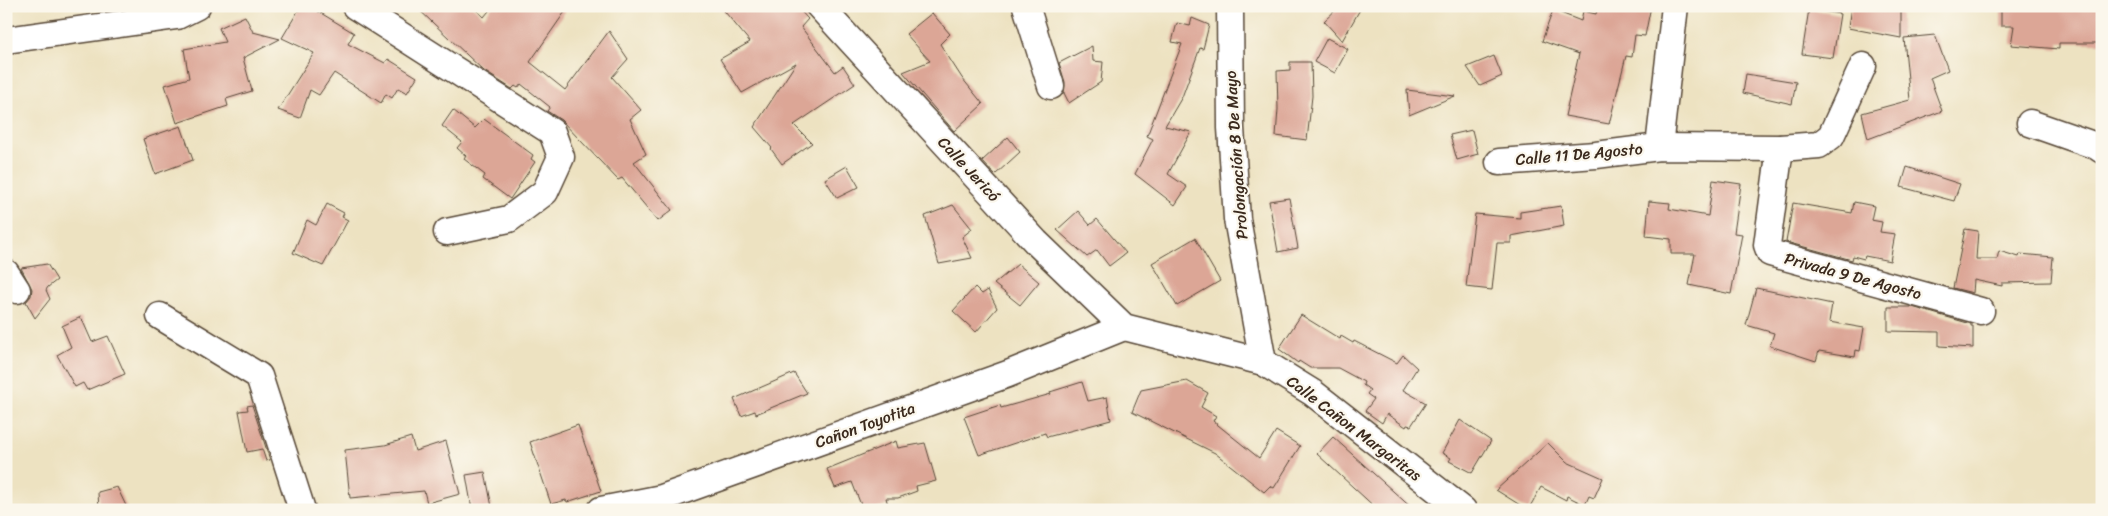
<svg xmlns="http://www.w3.org/2000/svg" width="2108" height="516" font-family="Sriracha,sans-serif">
<style>
.building{fill:#dca696}
.lines{fill:none;stroke-linecap:round;stroke-linejoin:round}
.minor-casing{stroke:#564636;stroke-width:29}
.minor{stroke:#fff;stroke-width:26}
.labels{text-anchor:middle;dominant-baseline:central;stroke-width:4.5;stroke-linejoin:round;paint-order:stroke}
.street-label{font-size:16px;fill:#3b2a1e;stroke:#fbf7ec}
</style>
<rect width="100%" height="100%" fill="#fbf7ec"/>
<filter id="ink" filterUnits="userSpaceOnUse"><feTurbulence type="fractalNoise" baseFrequency=".02" numOctaves="2"/><feDisplacementMap in="SourceGraphic" scale="10" xChannelSelector="R" yChannelSelector="G"/><feConvolveMatrix kernelMatrix="1 2 1 2 8 2 1 2 1" color-interpolation-filters="sRGB"/></filter>
<filter id="wash" filterUnits="userSpaceOnUse"><feTurbulence type="fractalNoise" baseFrequency=".0096" numOctaves="4" result="noise"/><feDisplacementMap in="SourceGraphic" scale="20" xChannelSelector="R" yChannelSelector="G"/><feGaussianBlur stdDeviation="1.12" result="paint"/><feColorMatrix in="noise" values="0 0 0 0 0 0 0 0 0 0 0 0 0 0 0 0 0 1.4 0 .05"/><feComposite in="paint" operator="in"/></filter>
<g filter="url(#wash)">
<rect width="100%" height="100%" fill="#ede2c1"/>
<g id="blocks">
<!-- building -->
<g class="building">
<polygon points="301,6 309,6 354,33 348,44 385,63 388,59 417,77 407,93 398,88 392,98 386,94 381,103 334,73 319,95 310,90 300,118 278,110 314,53 282,38"/>
<polygon points="415,6 472,6 484,17 493,6 569,6 530,62 565,90 609,31 628,59 612,77 641,110 630,119 646,154 634,162 672,210 658,221 622,178 618,180 561,120 547,111 550,107 521,84 518,88 515,86 512,89 484,71"/>
<polygon points="720,6 796,6 808,19 801,27 835,72 843,66 855,84 794,125 812,143 782,164 771,149 772,148 754,127 796,63 742,93 720,59 750,42"/>
<polygon points="1340,6 1362,6 1342,41 1324,21"/>
<polygon points="1598,6 1651,6 1645,36 1635,35 1632,57 1626,56 1609,124 1565,116 1579,54 1542,41 1553,10 1581,21 1583,11 1596,14"/>
<polygon points="1851,6 1901,9 1901,38 1848,28"/>
<polygon points="2001,6 2102,6 2102,43 2059,43 2059,49 2011,45 2014,26 2001,26"/>
<polygon points="1809,9 1840,14 1833,58 1802,54"/>
<polygon points="932,13 950,34 940,44 962,78 983,104 954,131 903,72 930,61 906,34"/>
<polygon points="245,16 253,32 280,39 243,58 252,91 226,99 228,106 177,123 165,85 189,78 184,49 225,42 219,28"/>
<polygon points="1192,18 1209,25 1203,49 1200,48 1182,97 1165,126 1191,132 1168,174 1187,187 1175,205 1135,174 1153,139 1147,136 1182,44 1172,42 1177,23 1190,26"/>
<polygon points="1935,35 1948,70 1930,78 1942,111 1868,139 1862,113 1910,100 1904,38"/>
<polygon points="1327,38 1348,49 1335,73 1314,62"/>
<polygon points="1092,46 1093,61 1103,62 1101,82 1069,103 1064,93 1065,82 1059,63"/>
<polygon points="1494,56 1502,76 1480,86 1467,67"/>
<polygon points="1290,62 1311,62 1312,96 1307,140 1276,136 1278,109 1277,71 1290,70"/>
<polygon points="1746,74 1796,82 1792,104 1743,93"/>
<polygon points="1407,90 1455,96 1409,115"/>
<polygon points="453,110 475,128 484,119 533,155 531,159 535,162 510,199 483,179 485,175 464,159 466,156 457,148 462,142 442,126"/>
<polygon points="181,126 193,160 155,174 143,139"/>
<polygon points="1472,130 1478,154 1457,160 1450,135"/>
<polygon points="1008,137 1020,152 995,175 982,161"/>
<polygon points="847,166 859,187 837,198 825,179"/>
<polygon points="1907,167 1960,184 1954,201 1901,187"/>
<polygon points="1713,180 1741,184 1734,233 1742,234 1731,294 1689,285 1695,254 1671,254 1671,239 1646,236 1649,201 1670,203 1669,209 1708,216"/>
<polygon points="1289,198 1298,248 1278,252 1269,201"/>
<polygon points="1854,202 1874,206 1871,220 1882,222 1880,232 1895,234 1890,261 1865,256 1864,259 1853,256 1852,260 1786,242 1793,203 1852,213"/>
<polygon points="327,204 344,213 342,217 348,220 323,266 293,253 307,220 316,225"/>
<polygon points="953,205 972,229 962,237 972,258 939,264 925,216"/>
<polygon points="1561,206 1564,226 1511,236 1511,243 1497,243 1492,290 1466,287 1475,214 1520,218 1520,212"/>
<polygon points="1078,211 1090,225 1097,219 1126,253 1109,266 1097,250 1087,257 1057,230"/>
<polygon points="1965,229 1978,231 1976,259 1997,259 1999,251 2019,257 2020,254 2053,257 2051,282 2002,283 2002,286 1974,280 1973,293 1953,288"/>
<polygon points="1195,238 1220,281 1177,306 1152,263"/>
<polygon points="47,264 57,280 48,287 46,290 50,299 35,318 26,302 31,296 32,289 21,268"/>
<polygon points="1018,264 1039,282 1020,305 994,284"/>
<polygon points="975,287 982,294 988,290 997,308 976,332 953,311"/>
<polygon points="1756,288 1832,304 1829,322 1864,328 1860,351 1856,350 1855,357 1819,351 1816,361 1770,346 1774,333 1746,325"/>
<polygon points="1888,307 1912,307 1971,324 1971,326 1973,326 1973,348 1939,346 1939,332 1888,331"/>
<polygon points="1301,315 1340,339 1341,336 1353,343 1354,341 1397,363 1403,355 1417,368 1403,390 1426,403 1411,426 1407,425 1406,427 1387,414 1382,423 1365,411 1374,399 1367,394 1370,390 1363,385 1364,382 1338,368 1310,368 1299,361 1298,363 1279,349"/>
<polygon points="81,317 92,342 108,336 125,374 87,390 83,383 75,387 57,355 71,347 62,326"/>
<polygon points="794,373 807,393 756,414 755,411 741,416 734,399"/>
<polygon points="1187,381 1208,393 1201,407 1216,416 1213,421 1259,458 1276,431 1300,446 1274,488 1270,486 1264,492 1215,453 1132,412 1141,390"/>
<polygon points="1082,382 1088,401 1107,397 1111,420 1047,437 1045,433 979,455 964,417 1000,405 1001,408 1051,394 1050,392"/>
<polygon points="252,405 270,460 266,461 262,449 247,452 239,411 248,410 247,406"/>
<polygon points="1460,420 1491,441 1472,473 1449,461 1451,458 1442,453"/>
<polygon points="578,425 601,491 567,502 566,500 551,504 530,442"/>
<polygon points="411,437 415,451 446,441 460,494 427,503 424,491 350,498 345,450 385,445"/>
<polygon points="1333,437 1343,446 1414,510 1378,510 1317,454"/>
<polygon points="896,441 898,448 925,443 936,481 916,486 917,491 898,498 886,498 888,505 870,510 863,510 852,482 835,488 827,469"/>
<polygon points="1548,443 1567,462 1603,478 1594,498 1589,496 1585,505 1567,496 1566,500 1541,487 1528,510 1496,490"/>
<polygon points="485,472 492,507 472,509 466,475"/>
<polygon points="117,487 128,510 99,510 98,492"/>
</g>
</g>
</g>
<g filter="url(#ink)">
<use href="#blocks" fill-opacity="0" stroke="#564636" stroke-width="1"/>
<g class="lines">
<!-- minor casing -->
<g class="minor-casing">
<g id="minor">
<polyline points="355,6 552,132 561,157 545,192 509,219 447,232"/>
<polyline points="819,6 1036,242 1124,327 1263,362 1313,393 1463,510"/>
<polyline points="1026,6 1051,86"/>
<polyline points="1230,6 1231,128 1237,219 1263,362"/>
<polyline points="6,40 177,16 197,6"/>
<polyline points="2030,123 2096,146 2102,150"/>
<polyline points="1659,147 1675,6"/>
<polyline points="1780,148 1767,245 1770,253 1981,311"/>
<polyline points="1499,162 1596,155 1659,147 1780,148 1819,145 1831,136 1863,66"/>
<polyline points="6,273 17,290"/>
<polyline points="160,316 259,376 302,510"/>
<polyline points="601,510 662,498 1008,374 1124,327"/>
</g>
</g>
<!-- minor -->
<use href="#minor" class="minor"/>
</g>
</g>
<g class="labels">
<!-- street labels -->
<g class="street-label">
<text transform="translate(1579 154) rotate(-5)">Calle 11 De Agosto</text>
<text transform="translate(1236 155) rotate(-94)">Prolongación 8 De Mayo</text>
<text transform="translate(969 169) rotate(47)">Calle Jericó</text>
<text transform="translate(1853 276) rotate(15)">Privada 9 De Agosto</text>
<text transform="translate(865 425) rotate(-20)">Cañon Toyotita</text>
<text transform="translate(1354 428) rotate(37)">Calle Cañon Margaritas</text>
</g>
</g>
<!-- margin -->
<rect width="2108" height="516" fill="none" stroke="#fbf7ec" stroke-width="25"/>
</svg>
